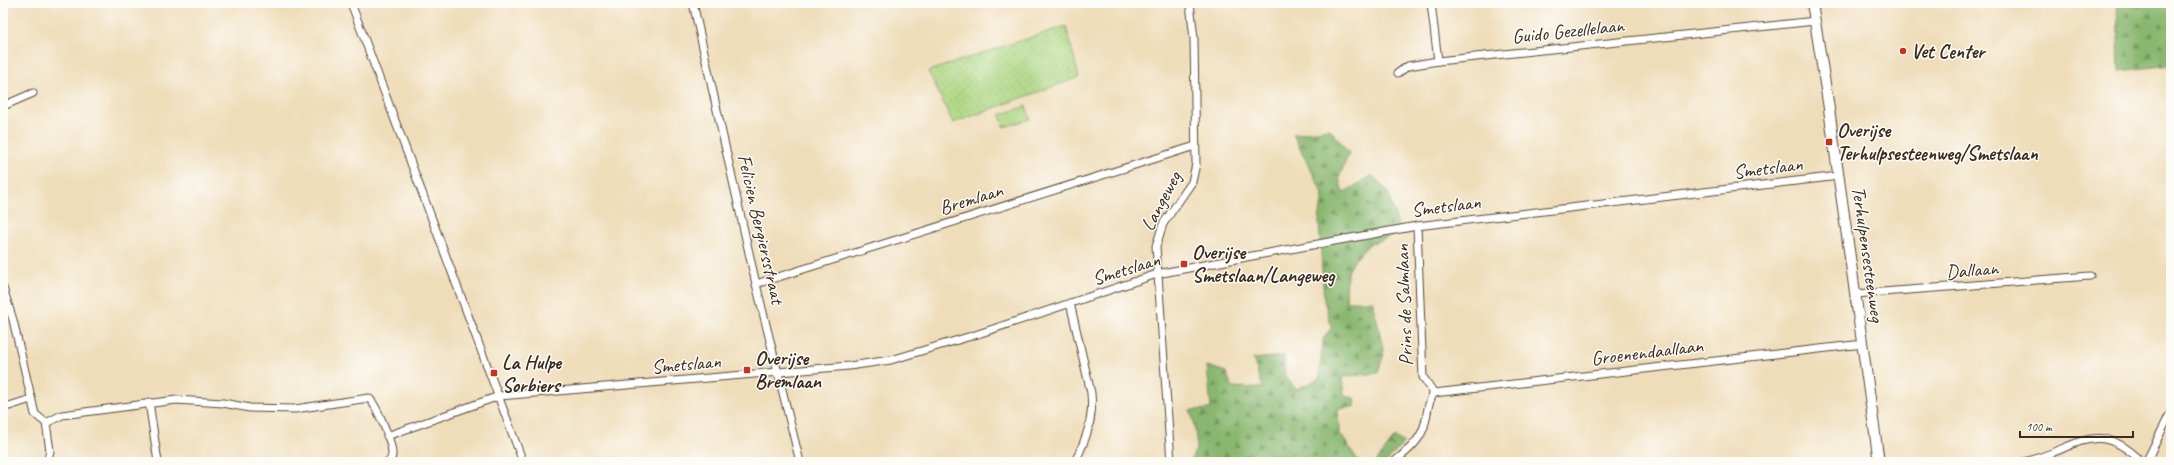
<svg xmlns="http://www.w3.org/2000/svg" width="2174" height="465" font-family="Caveat,sans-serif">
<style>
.grass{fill:url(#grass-dots);stroke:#748050}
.forest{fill:url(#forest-firs);stroke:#627047}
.pitch{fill:#acd682;stroke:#748050}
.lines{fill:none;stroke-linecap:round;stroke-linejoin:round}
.minor-casing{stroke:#564535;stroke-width:9}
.secondary-casing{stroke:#564535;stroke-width:12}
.minor{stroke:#fff;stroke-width:7}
.secondary{stroke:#fff;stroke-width:10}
.poi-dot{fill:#c8321e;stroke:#fdfcf7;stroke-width:1.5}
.labels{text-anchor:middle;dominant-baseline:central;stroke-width:3;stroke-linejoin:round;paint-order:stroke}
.street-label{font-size:20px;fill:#3b2a1e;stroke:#fdfcf7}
.poi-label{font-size:20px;font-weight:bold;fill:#3b2a1e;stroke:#fdfcf7;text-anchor:start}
</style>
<defs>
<pattern id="grass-dots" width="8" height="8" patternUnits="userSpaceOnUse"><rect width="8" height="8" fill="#acd682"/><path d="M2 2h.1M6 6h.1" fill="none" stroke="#95b870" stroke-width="1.8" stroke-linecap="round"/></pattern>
<pattern id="forest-firs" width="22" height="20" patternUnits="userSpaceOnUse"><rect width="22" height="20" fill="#89b770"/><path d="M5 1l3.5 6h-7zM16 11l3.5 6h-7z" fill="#71955b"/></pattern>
</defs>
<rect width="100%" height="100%" fill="#fdfcf7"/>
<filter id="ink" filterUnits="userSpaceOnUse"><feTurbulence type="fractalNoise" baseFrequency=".025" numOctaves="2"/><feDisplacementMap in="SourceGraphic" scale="8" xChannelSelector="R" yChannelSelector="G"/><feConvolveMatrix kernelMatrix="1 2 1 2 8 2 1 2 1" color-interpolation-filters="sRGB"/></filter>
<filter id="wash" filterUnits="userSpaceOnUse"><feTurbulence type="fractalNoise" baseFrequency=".012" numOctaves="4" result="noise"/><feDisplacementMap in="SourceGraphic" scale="16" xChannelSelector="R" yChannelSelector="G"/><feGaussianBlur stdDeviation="0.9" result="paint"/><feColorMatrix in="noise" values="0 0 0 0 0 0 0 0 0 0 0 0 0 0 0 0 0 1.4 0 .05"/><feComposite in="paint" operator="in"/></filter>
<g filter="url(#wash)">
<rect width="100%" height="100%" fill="#efddba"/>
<!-- grass -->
<polygon class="grass" points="1066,26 1079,77 953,123 928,71"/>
<!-- forest -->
<g class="forest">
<polygon points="2117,3 2171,3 2171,65 2119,71"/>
<polygon points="1330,129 1349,153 1339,178 1343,193 1372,175 1388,192 1400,233 1368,245 1354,261 1347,274 1346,301 1373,301 1384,354 1378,373 1342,377 1344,396 1354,398 1355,407 1338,408 1339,432 1359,462 1190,462 1197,447 1194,422 1190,410 1211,409 1207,366 1226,372 1232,387 1263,388 1253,359 1284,356 1285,376 1296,389 1319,379 1323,339 1332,327 1324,301 1319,221 1323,194 1293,134"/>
<polygon points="1395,437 1404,443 1386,462 1376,462"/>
</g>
<!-- pitch -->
<polygon class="pitch" points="1026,106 1030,119 1004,127 1000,115"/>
</g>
<g filter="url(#ink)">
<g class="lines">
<!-- minor casing -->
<g class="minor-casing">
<g id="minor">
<polyline points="351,3 523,462"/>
<polyline points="693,3 756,284 800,462"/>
<polyline points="1431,3 1438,61"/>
<polyline points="1398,73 1408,66 1438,61 1815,21"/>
<polyline points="3,106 33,93"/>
<polyline points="756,284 1195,146"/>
<polyline points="3,288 13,320 35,414 46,423"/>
<polyline points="1856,294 2090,276"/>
<path d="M1070,303L1091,393C1094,419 1086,439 1075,462"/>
<polyline points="1434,393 1863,344"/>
<polyline points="149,402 158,462"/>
<polyline points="3,408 31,399"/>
<path d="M46,423L62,415L176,400L223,403L250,408L295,409L369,398C377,406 392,442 392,454C392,458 391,460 388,462"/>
<polyline points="46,423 50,451 47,462"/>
<polyline points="387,436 499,396 849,366 891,360 978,334 1157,274 1241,258 1417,226 1839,176"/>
<polyline points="1171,462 1156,246 1163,224 1192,182 1196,164 1194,39 1190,3"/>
<path d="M1394,462C1407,451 1421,441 1425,423C1428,412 1427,403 1434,393L1423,377L1417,226"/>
<path d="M2024,462C2075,451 2095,415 2142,462"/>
<polyline points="2146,462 2171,412"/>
</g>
</g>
<!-- secondary casing -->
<g class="secondary-casing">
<polyline id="secondary" points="1812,3 1828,102 1879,462"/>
</g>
<!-- minor -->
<use href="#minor" class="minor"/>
<!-- secondary -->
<use href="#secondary" class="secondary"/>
</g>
</g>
<!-- markers -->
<g class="poi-dot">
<circle cx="1903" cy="51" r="4"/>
<rect x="1825" y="138" width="8" height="8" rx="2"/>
<rect x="1180" y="260" width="8" height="8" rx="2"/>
<rect x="743" y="366" width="8" height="8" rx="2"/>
<rect x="490" y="369" width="8" height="8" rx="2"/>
</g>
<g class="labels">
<!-- street labels -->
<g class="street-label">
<text transform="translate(1568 31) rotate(-6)">Guido Gezellelaan</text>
<text transform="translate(1768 168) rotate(-7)">Smetslaan</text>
<text transform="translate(971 199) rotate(-17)">Bremlaan</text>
<text transform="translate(1161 201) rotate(-62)">Langeweg</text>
<text transform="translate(1446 206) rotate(-7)">Smetslaan</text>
<text transform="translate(761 229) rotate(77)">Felicien Bergiersstraat</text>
<text transform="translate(1868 254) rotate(82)">Terhulpensesteenweg</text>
<text transform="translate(1126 269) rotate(-17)">Smetslaan</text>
<text transform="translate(1972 270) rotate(-5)">Dallaan</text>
<text transform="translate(1404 305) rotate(-92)">Prins de Salmlaan</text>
<text transform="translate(1647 352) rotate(-7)">Groenendaallaan</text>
<text transform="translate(686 364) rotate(-5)">Smetslaan</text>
</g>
<!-- poi labels -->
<g class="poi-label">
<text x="1911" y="51">Vet Center</text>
<text x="1837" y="130">Overijse<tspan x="1837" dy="23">Terhulpsesteenweg/Smetslaan</tspan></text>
<text x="1192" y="252">Overijse<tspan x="1192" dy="23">Smetslaan/Langeweg</tspan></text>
<text x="755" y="358">Overijse<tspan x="755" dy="23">Bremlaan</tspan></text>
<text x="502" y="362">La Hulpe<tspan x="502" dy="23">Sorbiers</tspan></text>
</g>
</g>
<!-- margin -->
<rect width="2174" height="465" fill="none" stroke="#fdfcf7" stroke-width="16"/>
<!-- scale -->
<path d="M2020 431v6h113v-6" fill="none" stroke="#3b2a1e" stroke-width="2"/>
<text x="2026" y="431" font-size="12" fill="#3b2a1e" stroke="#fdfcf7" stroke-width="3" paint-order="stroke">100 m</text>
</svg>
